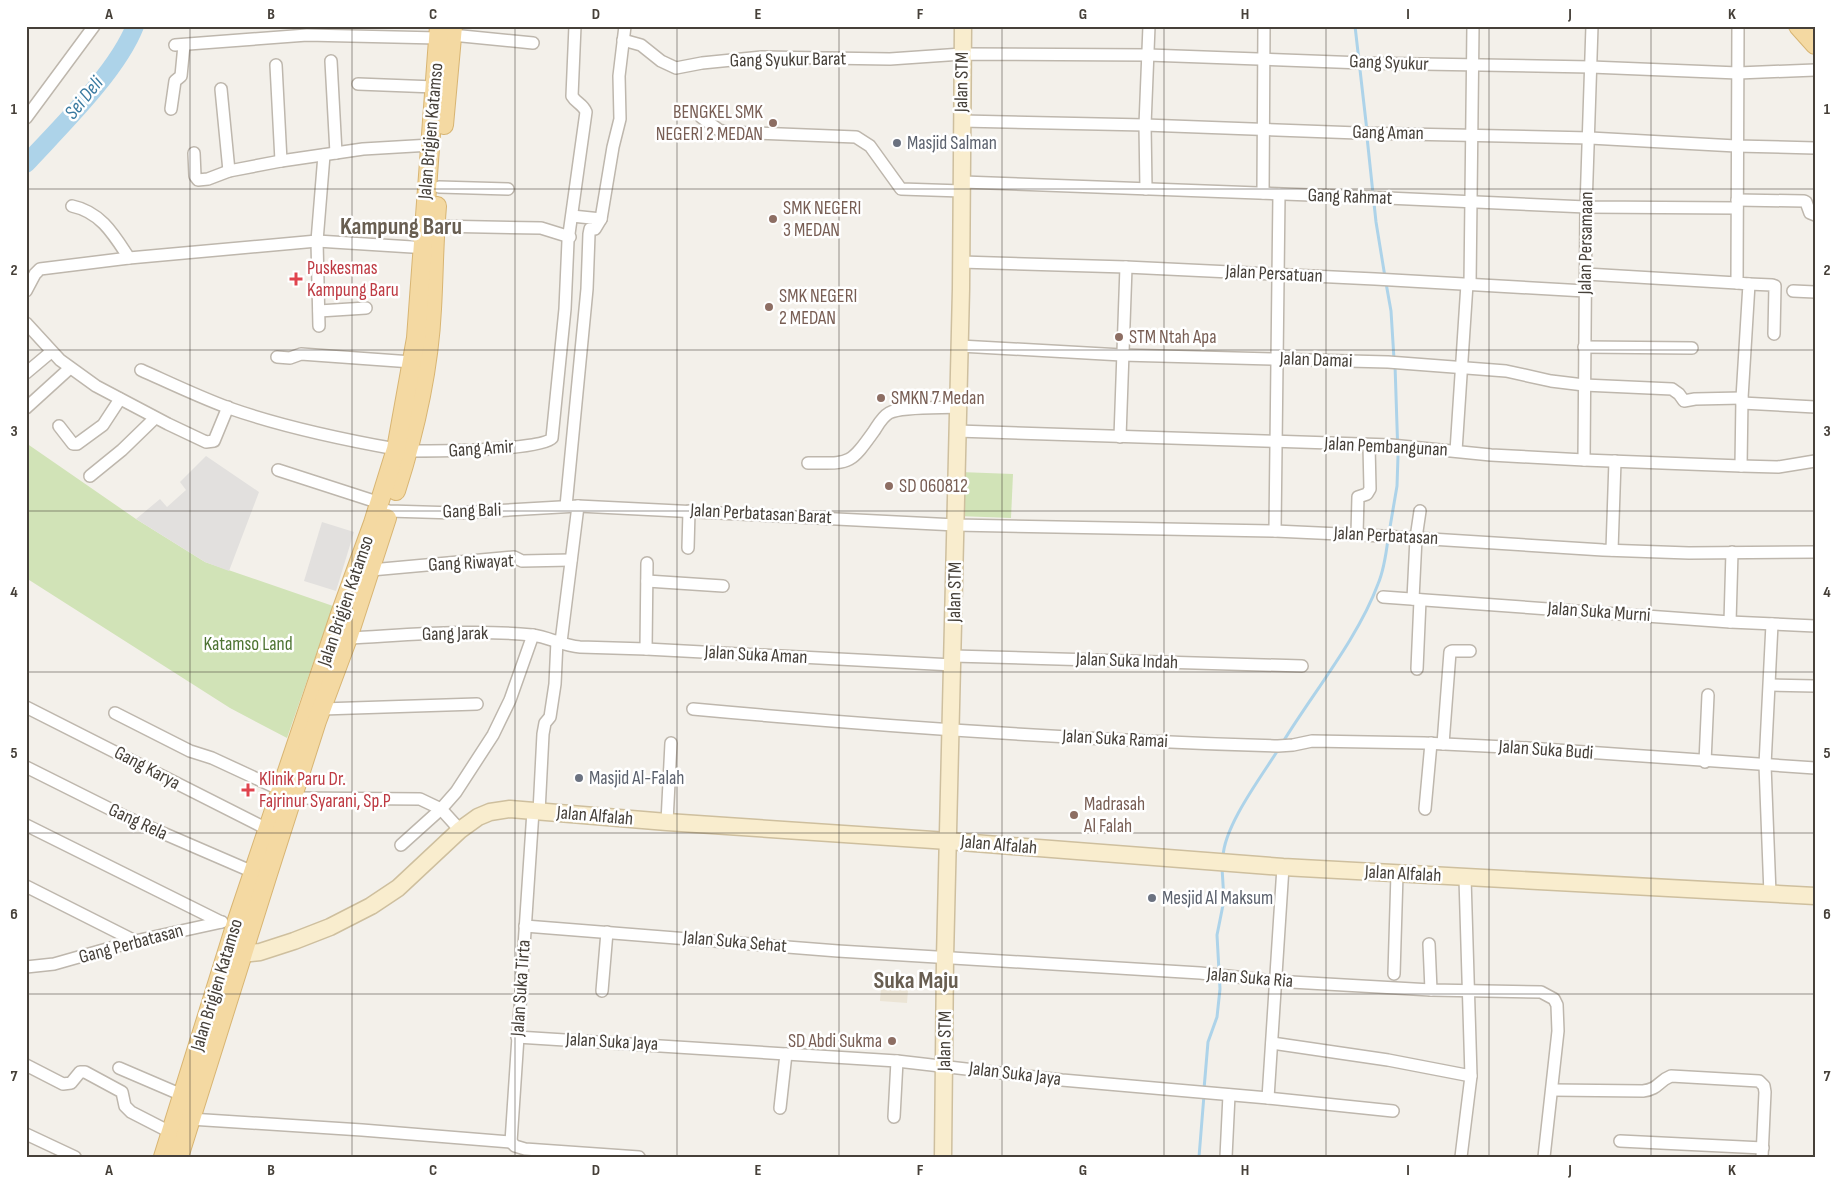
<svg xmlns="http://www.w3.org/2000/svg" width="1841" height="1183" font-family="'Sofia Sans Condensed',sans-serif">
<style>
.education{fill:#ebe4d5}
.green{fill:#d1e3b7}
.parking{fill:#e2e0de}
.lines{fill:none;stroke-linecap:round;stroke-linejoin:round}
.stream{stroke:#add3e9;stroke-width:3}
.river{stroke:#add3e9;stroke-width:18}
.street-casing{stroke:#beb7ad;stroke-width:14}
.secondary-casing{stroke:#cebf9e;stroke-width:19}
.primary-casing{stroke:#d8b573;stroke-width:20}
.street{stroke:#fff;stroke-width:11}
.secondary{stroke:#f9edce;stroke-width:16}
.primary{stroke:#f4d9a2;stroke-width:18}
.grid{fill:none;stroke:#464039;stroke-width:1;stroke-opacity:0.55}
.education-dot{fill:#8d6e63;stroke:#fff;stroke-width:2}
.worship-dot{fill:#6b7280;stroke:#fff;stroke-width:2}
.health-dot{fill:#e0444e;stroke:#fff;stroke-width:2}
.labels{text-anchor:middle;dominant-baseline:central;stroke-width:5;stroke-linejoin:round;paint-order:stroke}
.street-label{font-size:19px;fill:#464039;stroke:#fff}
.education-label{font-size:19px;fill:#785e54;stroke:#fff;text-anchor:start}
.worship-label{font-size:19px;fill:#5b616d;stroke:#fff;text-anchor:start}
.health-label{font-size:19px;fill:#be3a42;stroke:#fff;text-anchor:start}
.park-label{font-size:19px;fill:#4d7332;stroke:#fff}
.water-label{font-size:20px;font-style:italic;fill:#3a7aa0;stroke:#fff}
.district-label{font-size:24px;font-weight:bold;fill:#685e51;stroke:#fff}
.neatline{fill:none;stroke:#464039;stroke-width:2}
.grid-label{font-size:16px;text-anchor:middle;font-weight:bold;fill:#464039}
</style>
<rect width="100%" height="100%" fill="#f3f0ea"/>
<!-- education -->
<polygon class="education" points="881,988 908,990 907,1003 880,1001"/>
<!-- green -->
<g class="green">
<polygon points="26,443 136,519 205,562 333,606 287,738 230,708 26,578"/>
<polygon points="960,472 1013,474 1011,518 958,516"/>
</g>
<!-- parking -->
<g class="parking">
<polygon points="206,456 259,492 229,571 205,562 136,519 160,499 167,507 186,490 180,482"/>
<polygon points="322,522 354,532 336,591 304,581"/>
</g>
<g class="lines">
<!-- stream -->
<g class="stream">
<polyline points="1355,26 1367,131"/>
<polyline points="1367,137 1376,222 1385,277"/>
<polyline points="1386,283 1391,311 1394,359"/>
<polyline points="1389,533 1397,486 1398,456 1395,365"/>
<path d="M1283,742C1313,693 1358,638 1378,584C1384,570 1386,555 1388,539"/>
<path d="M1223,857C1224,826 1261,777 1278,750"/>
<polyline points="1204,1089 1208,1042 1217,1017 1220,989 1217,935 1224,900 1222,868"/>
<polyline points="1199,1157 1204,1095"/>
</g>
<!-- river -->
<path class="river" d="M26,164C60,127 117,72 135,26"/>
<!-- street casing -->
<g class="street-casing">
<g id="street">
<polyline points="1738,26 1737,283 1749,284 1742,398 1741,466"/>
<polyline points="452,35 533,43"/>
<polyline points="623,40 641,45 661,61 676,68 702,63 762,57 890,59 962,54 1148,55 1363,63 1591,67 1738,73 1815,70"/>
<polyline points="175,45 307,35 438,38"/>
<polyline points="331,61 336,153"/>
<polyline points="276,65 281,161"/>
<polyline points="358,84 435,87"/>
<polyline points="221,89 229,171"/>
<polyline points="171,109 175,81 181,76 184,45"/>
<polyline points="701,117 719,130 727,132 856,137 870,146 901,189 962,191"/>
<polyline points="26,118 94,26"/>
<polyline points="962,121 1145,125 1358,133 1590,138 1736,146 1815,148"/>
<polyline points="194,153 195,176 198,180 208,179 229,171 281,161 363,149 431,145"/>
<polyline points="963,182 1365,197 1586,207 1737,208"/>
<polyline points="439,187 508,189"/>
<polyline points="1146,189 1145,125 1149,26"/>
<polyline points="1263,193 1264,26"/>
<polyline points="1737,200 1804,201 1806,202 1810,213 1815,215"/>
<path d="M72,206C101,212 114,235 129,258"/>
<polyline points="572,216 601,219"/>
<polyline points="435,226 541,228 570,237"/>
<polyline points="961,262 1126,267 1375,279 1585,291"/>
<polyline points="1586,274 1737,283"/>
<polyline points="1749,284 1772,285 1775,286 1774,334"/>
<polyline points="1470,285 1473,26"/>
<polyline points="26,291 35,274 40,269 129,258 317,241 428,248"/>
<polyline points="1793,291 1815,292"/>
<polyline points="319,311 366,308"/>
<polyline points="26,323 60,360 96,386 168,424 206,442 214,441 228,407"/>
<polyline points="319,326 317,241 324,155"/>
<polyline points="960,346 1122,355 1388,362 1506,371 1551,381 1584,385 1672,389 1679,394 1684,401 1695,399 1742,398"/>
<polyline points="1584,347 1692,348"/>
<polyline points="277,357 290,358 301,354 412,362"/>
<path d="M141,370C170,383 199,397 229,408C283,427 340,439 396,449"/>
<polyline points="26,373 51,352"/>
<polyline points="1742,403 1815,407"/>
<polyline points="26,408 70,368"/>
<polyline points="59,426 73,444 77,444 103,425 120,399"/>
<polyline points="957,431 1391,445 1491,455 1584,460 1741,466 1778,467 1815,461"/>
<polyline points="1120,437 1126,267"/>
<path d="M409,451C430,451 542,451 552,438L565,309L568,241L586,112C583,104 576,103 572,96L575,26"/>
<polyline points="1456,451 1467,284"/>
<polyline points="1584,460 1586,207 1592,26"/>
<path d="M808,463C850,463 849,466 874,431C878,425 882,417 889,413C901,406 942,408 958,407"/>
<polyline points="278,470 380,503"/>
<polyline points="90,476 122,450 155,418"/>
<polyline points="566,506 587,289 589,234 590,229 595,229 601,219 613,147 620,119 619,76 625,26"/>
<polyline points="378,508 389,511 456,513 578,506 956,525 1275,531 1383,536 1603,550 1689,553 1815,552"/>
<polyline points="1275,531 1279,194"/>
<polyline points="1357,534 1358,497 1367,494 1370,489 1369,445"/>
<polyline points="688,548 689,511"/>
<polyline points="1612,550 1615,461"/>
<polyline points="371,570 514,557 522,561 571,560"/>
<polyline points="647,581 723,586"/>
<polyline points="1383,597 1730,622 1815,626"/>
<polyline points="1413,599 1416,538 1420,511"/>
<polyline points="1730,622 1732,552"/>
<path d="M348,638C409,635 471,629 532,635C549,637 563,646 580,647L646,649L953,665"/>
<polyline points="561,642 578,506"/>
<polyline points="646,649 647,563"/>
<polyline points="953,656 1302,666"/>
<polyline points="1417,669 1420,600"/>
<polyline points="1770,685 1815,686"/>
<polyline points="26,707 267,829"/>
<polyline points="322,709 477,704"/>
<path d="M693,709C888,727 1083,740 1278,746L1293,745L1312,741L1424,743L1528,748L1815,768"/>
<polyline points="115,713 190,751 212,758 281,790"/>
<polyline points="1443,744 1450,652 1452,651 1470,651"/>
<polyline points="1705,762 1708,695"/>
<polyline points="26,767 128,818 253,872"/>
<polyline points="293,798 420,799 441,809 460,830"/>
<polyline points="1425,809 1431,743"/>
<polyline points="539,812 543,734 545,723 550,717 555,684 557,641"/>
<polyline points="667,822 671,743"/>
<polyline points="26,825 221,922"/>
<polyline points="401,845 441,809 456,792 493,735 510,700 533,635"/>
<polyline points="26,886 135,941"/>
<polyline points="1770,894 1765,765 1772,624"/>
<polyline points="525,926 838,951 1200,973 1274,981 1431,990 1541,992 1554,999 1557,1005 1558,1031 1544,1157"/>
<polyline points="1429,944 1431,990"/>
<polyline points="26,967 54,964 135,941 222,922"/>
<polyline points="1394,974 1397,874"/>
<polyline points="602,991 607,932"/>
<polyline points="517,1037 897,1061 1062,1080 1268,1098 1393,1111"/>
<polyline points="1272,1043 1388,1060 1471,1076 1465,878"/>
<polyline points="26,1065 63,1084 71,1083 80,1072 85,1072 122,1092 125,1106 131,1112 170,1132"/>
<polyline points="119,1068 182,1095"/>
<path d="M1552,1090L1643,1091C1659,1089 1658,1081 1671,1076L1759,1081L1764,1086L1765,1092L1762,1157"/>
<polyline points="1268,1098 1283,867"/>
<polyline points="780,1108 786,1054"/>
<polyline points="894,1117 897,1061"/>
<polyline points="190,1119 362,1130 511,1142"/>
<polyline points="26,1134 75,1157"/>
<polyline points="1620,1141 1763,1148"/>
<polyline points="511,1142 533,811"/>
<polyline points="511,1142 515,1146 525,1149 639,1157"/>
<polyline points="1226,1157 1229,1095"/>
<polyline points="1461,1157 1471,1076"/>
</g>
</g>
<!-- secondary casing -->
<g class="secondary-casing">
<g id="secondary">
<polyline points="231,953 242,954 260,952 294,941 330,927 371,906 398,888 460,830 478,817 490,812 510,809 667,822 948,841 1283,867 1815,896"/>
<polyline points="943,1157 945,958 961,289 963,26"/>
</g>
</g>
<!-- primary casing -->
<g class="primary-casing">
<g id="primary">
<polyline points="1798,26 1815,45"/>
<polyline points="444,125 453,26"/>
<path d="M396,491C415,432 429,371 432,309C434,274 434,240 437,206"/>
<polyline points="163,1157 236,923 340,614 373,523 396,449 416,338 439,26"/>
<polyline points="179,1157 268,874 317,721 348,638 387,518"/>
</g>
</g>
<!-- street -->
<use href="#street" class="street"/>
<!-- secondary -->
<use href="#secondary" class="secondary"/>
<!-- primary -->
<use href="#primary" class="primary"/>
</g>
<!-- grid -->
<path class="grid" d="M190,26V1157M352,26V1157M515,26V1157M677,26V1157M839,26V1157M1002,26V1157M1164,26V1157M1326,26V1157M1489,26V1157M1651,26V1157M26,189H1815M26,350H1815M26,511H1815M26,672H1815M26,833H1815M26,994H1815"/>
<!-- markers -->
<g class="education-dot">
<circle cx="773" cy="123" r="5"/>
<circle cx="773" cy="219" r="5"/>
<circle cx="769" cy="307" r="5"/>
<circle cx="1119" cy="337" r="5"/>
<circle cx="881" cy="398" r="5"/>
<circle cx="889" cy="486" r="5"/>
<circle cx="1074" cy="815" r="5"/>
<circle cx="892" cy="1041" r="5"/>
</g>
<g class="worship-dot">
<circle cx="897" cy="143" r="5"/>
<circle cx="579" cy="778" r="5"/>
<circle cx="1152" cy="898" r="5"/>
</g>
<g class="health-dot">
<path d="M293.5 271.5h5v5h5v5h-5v5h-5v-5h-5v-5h5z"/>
<path d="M245.5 782.5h5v5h5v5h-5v5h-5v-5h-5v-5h5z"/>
</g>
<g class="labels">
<!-- street labels -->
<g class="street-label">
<text transform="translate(788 60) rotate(-1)">Gang Syukur Barat</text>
<text transform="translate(1389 63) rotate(2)">Gang Syukur</text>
<text transform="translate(962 82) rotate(-89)">Jalan STM</text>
<text transform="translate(431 131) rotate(-85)">Jalan Brigjen Katamso</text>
<text transform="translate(1388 133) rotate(1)">Gang Aman</text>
<text transform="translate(1350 197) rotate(2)">Gang Rahmat</text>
<text transform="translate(1586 243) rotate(-89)">Jalan Persamaan</text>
<text transform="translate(1274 274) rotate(3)">Jalan Persatuan</text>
<text transform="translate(1316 360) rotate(2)">Jalan Damai</text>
<text transform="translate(1386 447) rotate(3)">Jalan Pembangunan</text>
<text transform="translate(481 449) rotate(-4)">Gang Amir</text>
<text transform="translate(472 511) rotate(-2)">Gang Bali</text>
<text transform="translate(761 514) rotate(3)">Jalan Perbatasan Barat</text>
<text transform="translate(1386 536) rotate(3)">Jalan Perbatasan</text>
<text transform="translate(471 563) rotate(-3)">Gang Riwayat</text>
<text transform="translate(955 592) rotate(-89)">Jalan STM</text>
<text transform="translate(346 601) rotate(-71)">Jalan Brigjen Katamso</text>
<text transform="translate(1599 612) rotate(4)">Jalan Suka Murni</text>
<text transform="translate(455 634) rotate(-1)">Gang Jarak</text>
<text transform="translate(756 655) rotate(3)">Jalan Suka Aman</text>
<text transform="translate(1127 661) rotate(2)">Jalan Suka Indah</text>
<text transform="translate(1115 739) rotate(3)">Jalan Suka Ramai</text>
<text transform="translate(1546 750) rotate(4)">Jalan Suka Budi</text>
<text transform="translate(147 768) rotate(28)">Gang Karya</text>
<text transform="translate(595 816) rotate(5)">Jalan Alfalah</text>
<text transform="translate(138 822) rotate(25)">Gang Rela</text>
<text transform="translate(999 845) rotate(5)">Jalan Alfalah</text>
<text transform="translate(1403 874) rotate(3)">Jalan Alfalah</text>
<text transform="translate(735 942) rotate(5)">Jalan Suka Sehat</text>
<text transform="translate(131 944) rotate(-15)">Gang Perbatasan</text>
<text transform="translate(1250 978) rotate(5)">Jalan Suka Ria</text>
<text transform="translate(217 985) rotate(-73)">Jalan Brigjen Katamso</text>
<text transform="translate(521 988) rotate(-86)">Jalan Suka Tirta</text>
<text transform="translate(945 1041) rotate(-89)">Jalan STM</text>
<text transform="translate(612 1042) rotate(3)">Jalan Suka Jaya</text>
<text transform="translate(1015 1074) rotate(7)">Jalan Suka Jaya</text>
</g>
<!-- education labels -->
<g class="education-label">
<text x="763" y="112" text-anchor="end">BENGKEL SMK<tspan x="763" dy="22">NEGERI 2 MEDAN</tspan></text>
<text x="783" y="208">SMK NEGERI<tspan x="783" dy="22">3 MEDAN</tspan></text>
<text x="779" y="296">SMK NEGERI<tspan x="779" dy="22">2 MEDAN</tspan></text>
<text x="1129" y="337">STM Ntah Apa</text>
<text x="891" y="398">SMKN 7 Medan</text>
<text x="899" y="486">SD 060812</text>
<text x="1084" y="804">Madrasah<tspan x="1084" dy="22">Al Falah</tspan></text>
<text x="882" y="1041" text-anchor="end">SD Abdi Sukma</text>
</g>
<!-- worship labels -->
<g class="worship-label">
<text x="907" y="143">Masjid Salman</text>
<text x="589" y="778">Masjid Al-Falah</text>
<text x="1162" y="898">Mesjid Al Maksum</text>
</g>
<!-- health labels -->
<g class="health-label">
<text x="307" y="268">Puskesmas<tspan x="307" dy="22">Kampung Baru</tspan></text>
<text x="259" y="779">Klinik Paru Dr.<tspan x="259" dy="22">Fajrinur Syarani, Sp.P</tspan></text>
</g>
<!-- park labels -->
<g class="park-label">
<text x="248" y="644">Katamso Land</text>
</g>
<!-- water labels -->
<g class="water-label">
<text transform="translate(84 98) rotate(-51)">Sei Deli</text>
</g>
<!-- district labels -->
<g class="district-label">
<text x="401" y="226">Kampung Baru</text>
<text x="916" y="980">Suka Maju</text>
</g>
</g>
<!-- border -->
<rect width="1841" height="1183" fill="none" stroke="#ffffff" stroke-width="55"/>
<rect x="28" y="28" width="1786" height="1128" class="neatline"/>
<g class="grid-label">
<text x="109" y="19">A</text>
<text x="271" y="19">B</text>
<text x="433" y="19">C</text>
<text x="596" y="19">D</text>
<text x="758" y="19">E</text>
<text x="920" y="19">F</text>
<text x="1083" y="19">G</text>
<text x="1245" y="19">H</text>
<text x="1408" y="19">I</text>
<text x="1570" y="19">J</text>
<text x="1732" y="19">K</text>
<text x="14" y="114">1</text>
<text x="1827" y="114">1</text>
<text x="14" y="275">2</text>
<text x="1827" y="275">2</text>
<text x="14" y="436">3</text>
<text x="1827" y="436">3</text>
<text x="14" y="597">4</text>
<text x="1827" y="597">4</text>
<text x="14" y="758">5</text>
<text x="1827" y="758">5</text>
<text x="14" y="919">6</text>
<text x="1827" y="919">6</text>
<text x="14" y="1081">7</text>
<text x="1827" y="1081">7</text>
<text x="109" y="1175">A</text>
<text x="271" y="1175">B</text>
<text x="433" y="1175">C</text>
<text x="596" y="1175">D</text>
<text x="758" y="1175">E</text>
<text x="920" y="1175">F</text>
<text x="1083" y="1175">G</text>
<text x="1245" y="1175">H</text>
<text x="1408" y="1175">I</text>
<text x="1570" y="1175">J</text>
<text x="1732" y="1175">K</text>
</g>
</svg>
